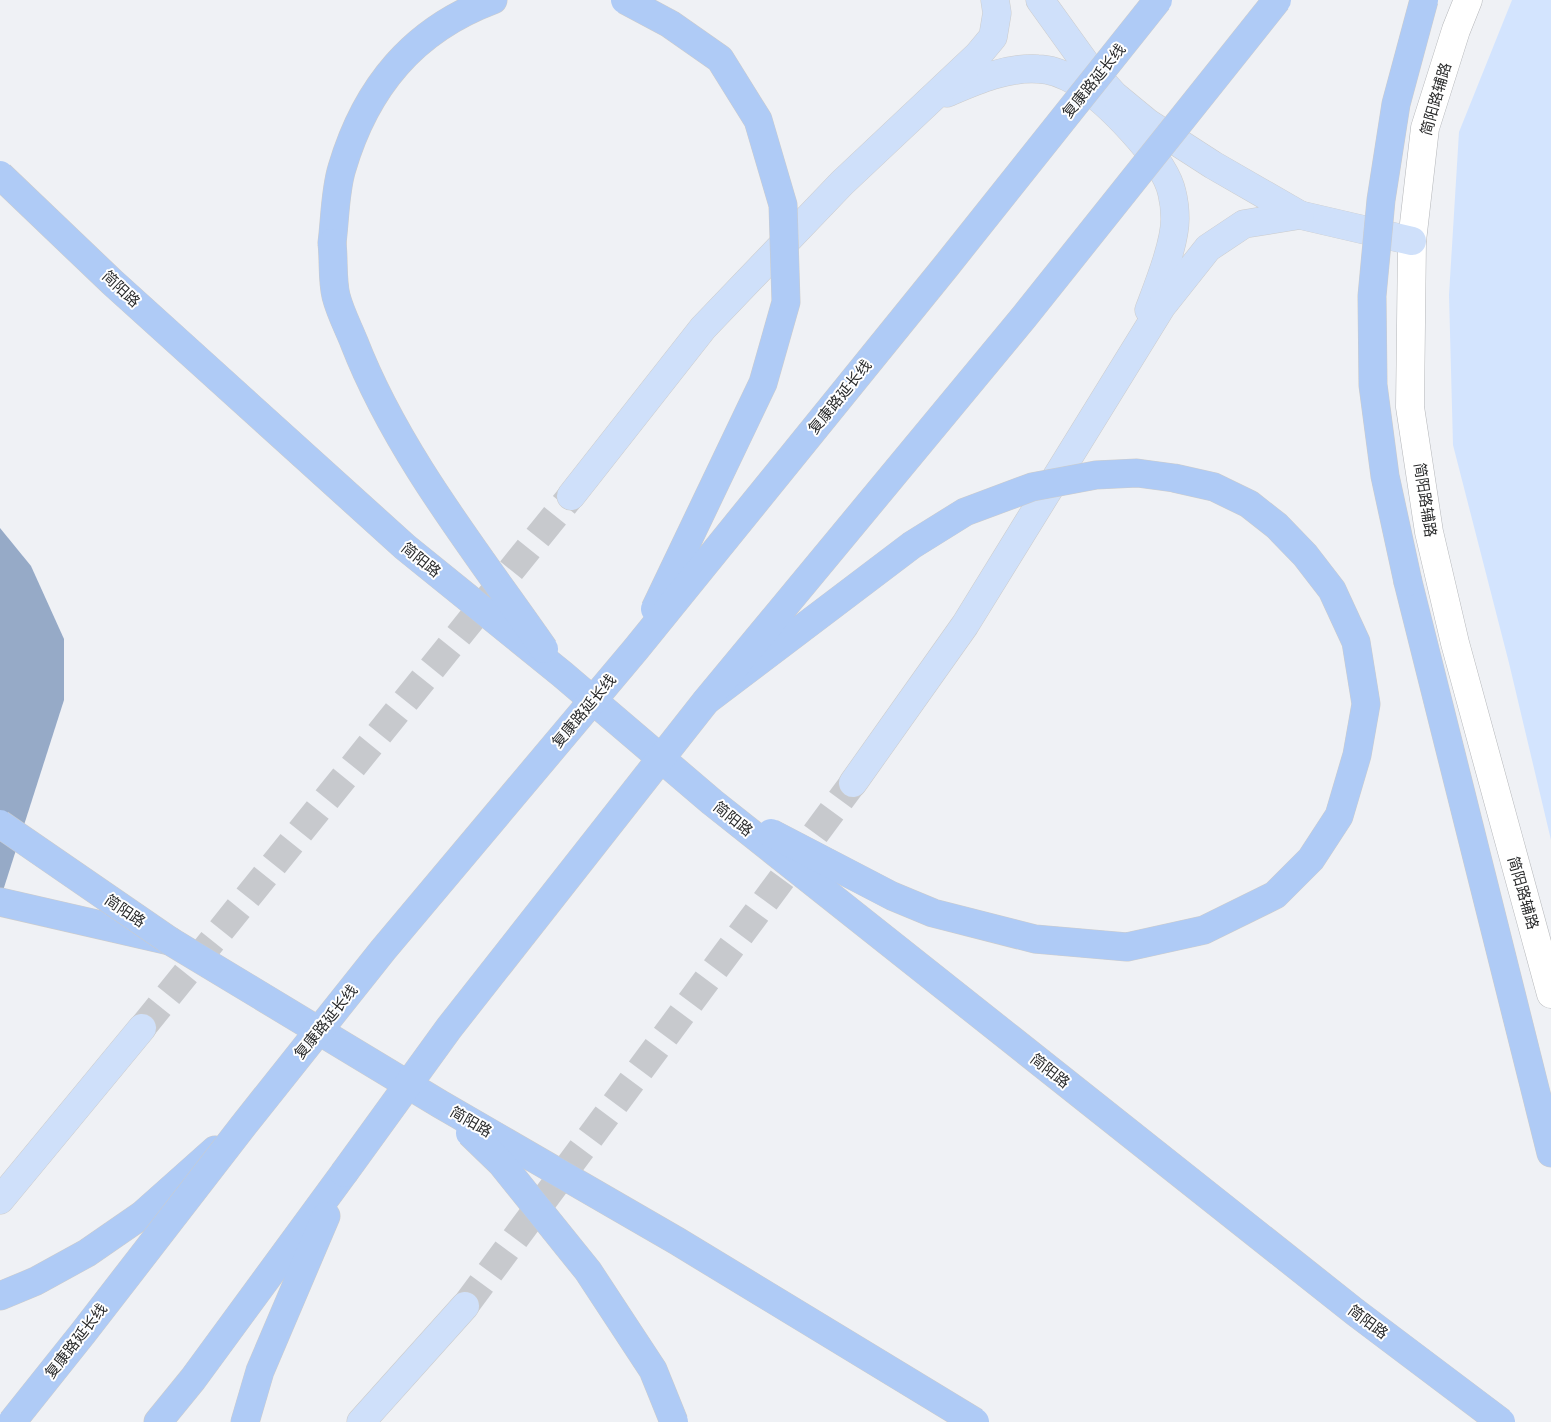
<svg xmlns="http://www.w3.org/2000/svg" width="1551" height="1422" font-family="Rubik,'Noto Sans SC',sans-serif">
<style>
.green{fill:#d3e4fe}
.water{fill:#96aac7}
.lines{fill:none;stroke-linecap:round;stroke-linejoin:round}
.major-tunnel{stroke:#c7c9cd;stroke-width:28;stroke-dasharray:28 14;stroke-linecap:butt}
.minor-casing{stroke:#b5b7ba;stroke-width:29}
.major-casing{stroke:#ccc;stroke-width:29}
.highway-casing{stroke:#ccc;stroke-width:29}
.minor{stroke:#fff;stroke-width:28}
.major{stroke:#cfe0fa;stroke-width:28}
.highway{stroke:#afcbf6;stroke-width:28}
.highway-bridge-casing{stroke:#ccc;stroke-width:29;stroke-linecap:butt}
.highway-bridge{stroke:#afcbf6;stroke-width:28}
.labels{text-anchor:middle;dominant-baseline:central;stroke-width:4;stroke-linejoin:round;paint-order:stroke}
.street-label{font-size:15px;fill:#292a2b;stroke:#fff}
</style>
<rect width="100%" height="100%" fill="#eff1f5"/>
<!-- green -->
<polygon class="green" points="1512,0 1551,0 1551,840 1509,663 1453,445 1449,295 1459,132"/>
<!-- water -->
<polygon class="water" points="0,528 31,566 64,639 64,700 0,900"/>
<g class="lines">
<!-- major-tunnel -->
<g class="major-tunnel">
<polyline points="142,1028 571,496"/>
<polyline points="465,1306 853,783"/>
</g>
<!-- minor casing -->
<g class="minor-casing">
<polyline id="minor" points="1468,0 1456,30 1425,128 1412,241 1410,407 1429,532 1455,643 1551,994"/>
</g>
<!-- major casing -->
<g class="major-casing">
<g id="major">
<path d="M947,93C975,81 1006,67 1038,69C1052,69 1065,75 1077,82C1106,100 1165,159 1172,193C1174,201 1175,211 1175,219C1175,244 1158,286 1149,310"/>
<polyline points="1300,215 1412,241"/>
<polyline points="571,496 703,328 842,183 978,55 993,37 997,13 995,0"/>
<polyline points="853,783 965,625 1162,306 1208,248 1244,224 1300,215 1213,165 1148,123 1114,95 1086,64 1040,0"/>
<polyline points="0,1200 142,1028"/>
<polyline points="361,1422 465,1306"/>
</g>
</g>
<!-- highway casing -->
<g class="highway-casing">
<g id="highway">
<path d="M332,243C335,220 335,190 342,168C366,87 413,30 493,0"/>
<polyline points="1408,582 1551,1153"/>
<polyline points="0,902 170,941"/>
<polyline points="0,1296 36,1281 87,1253 142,1215 215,1150"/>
<polyline points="158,1422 193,1379 344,1173"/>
<polyline points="245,1422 260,1371 326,1216"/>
</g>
</g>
<!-- minor -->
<use href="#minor" class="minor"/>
<!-- major -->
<use href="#major" class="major"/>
<!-- highway -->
<use href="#highway" class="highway"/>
<!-- highway-bridge casing -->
<g class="highway-bridge-casing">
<g id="highway-bridge">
<polyline points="625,0 670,24 720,59 758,120 783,205 786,302 763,383 655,609"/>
<polyline points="0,175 112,282 405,547 562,674 712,802 1355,1312 1501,1422"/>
<path d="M332,243C334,260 332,280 336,296C340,312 348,327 354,342C397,453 476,551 544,649"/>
<polyline points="1408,582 1385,476 1373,385 1372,296 1381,200 1396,104 1424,0"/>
<polyline points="706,701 912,545 965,512 1032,487 1096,475 1137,473 1174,478 1214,487 1249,504 1277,526 1305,555 1332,590 1356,642 1366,704 1357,755 1339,816 1311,859 1275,895 1204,930 1127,947 1035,939 933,913 892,896 771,833"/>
<polyline points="0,824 170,941 440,1104 677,1241 975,1422"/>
<polyline points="470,1133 501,1163 588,1271 653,1370 674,1422"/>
<polyline points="344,1173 449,1028 706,701 1024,317 1277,0"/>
<polyline points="12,1422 83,1333 243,1126 383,950 636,649 947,265 1158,0"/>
</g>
</g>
<!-- highway-bridge -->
<use href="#highway-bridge" class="highway-bridge"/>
</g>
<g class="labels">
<!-- street labels -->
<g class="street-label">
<text transform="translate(1094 81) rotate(-51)">复康路延长线</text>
<text transform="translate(1436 99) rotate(-74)">简阳路辅路</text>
<text transform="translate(121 289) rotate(43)">简阳路</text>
<text transform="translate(840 397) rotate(-51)">复康路延长线</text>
<text transform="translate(1425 500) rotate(81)">简阳路辅路</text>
<text transform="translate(421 560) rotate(39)">简阳路</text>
<text transform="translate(584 711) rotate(-50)">复康路延长线</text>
<text transform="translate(733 819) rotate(39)">简阳路</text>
<text transform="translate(1523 893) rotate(74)">简阳路辅路</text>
<text transform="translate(125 911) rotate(34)">简阳路</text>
<text transform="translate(326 1022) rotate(-51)">复康路延长线</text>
<text transform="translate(1050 1071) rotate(38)">简阳路</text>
<text transform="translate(471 1122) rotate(30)">简阳路</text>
<text transform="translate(1368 1322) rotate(37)">简阳路</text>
<text transform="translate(76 1341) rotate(-52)">复康路延长线</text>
</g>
</g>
</svg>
